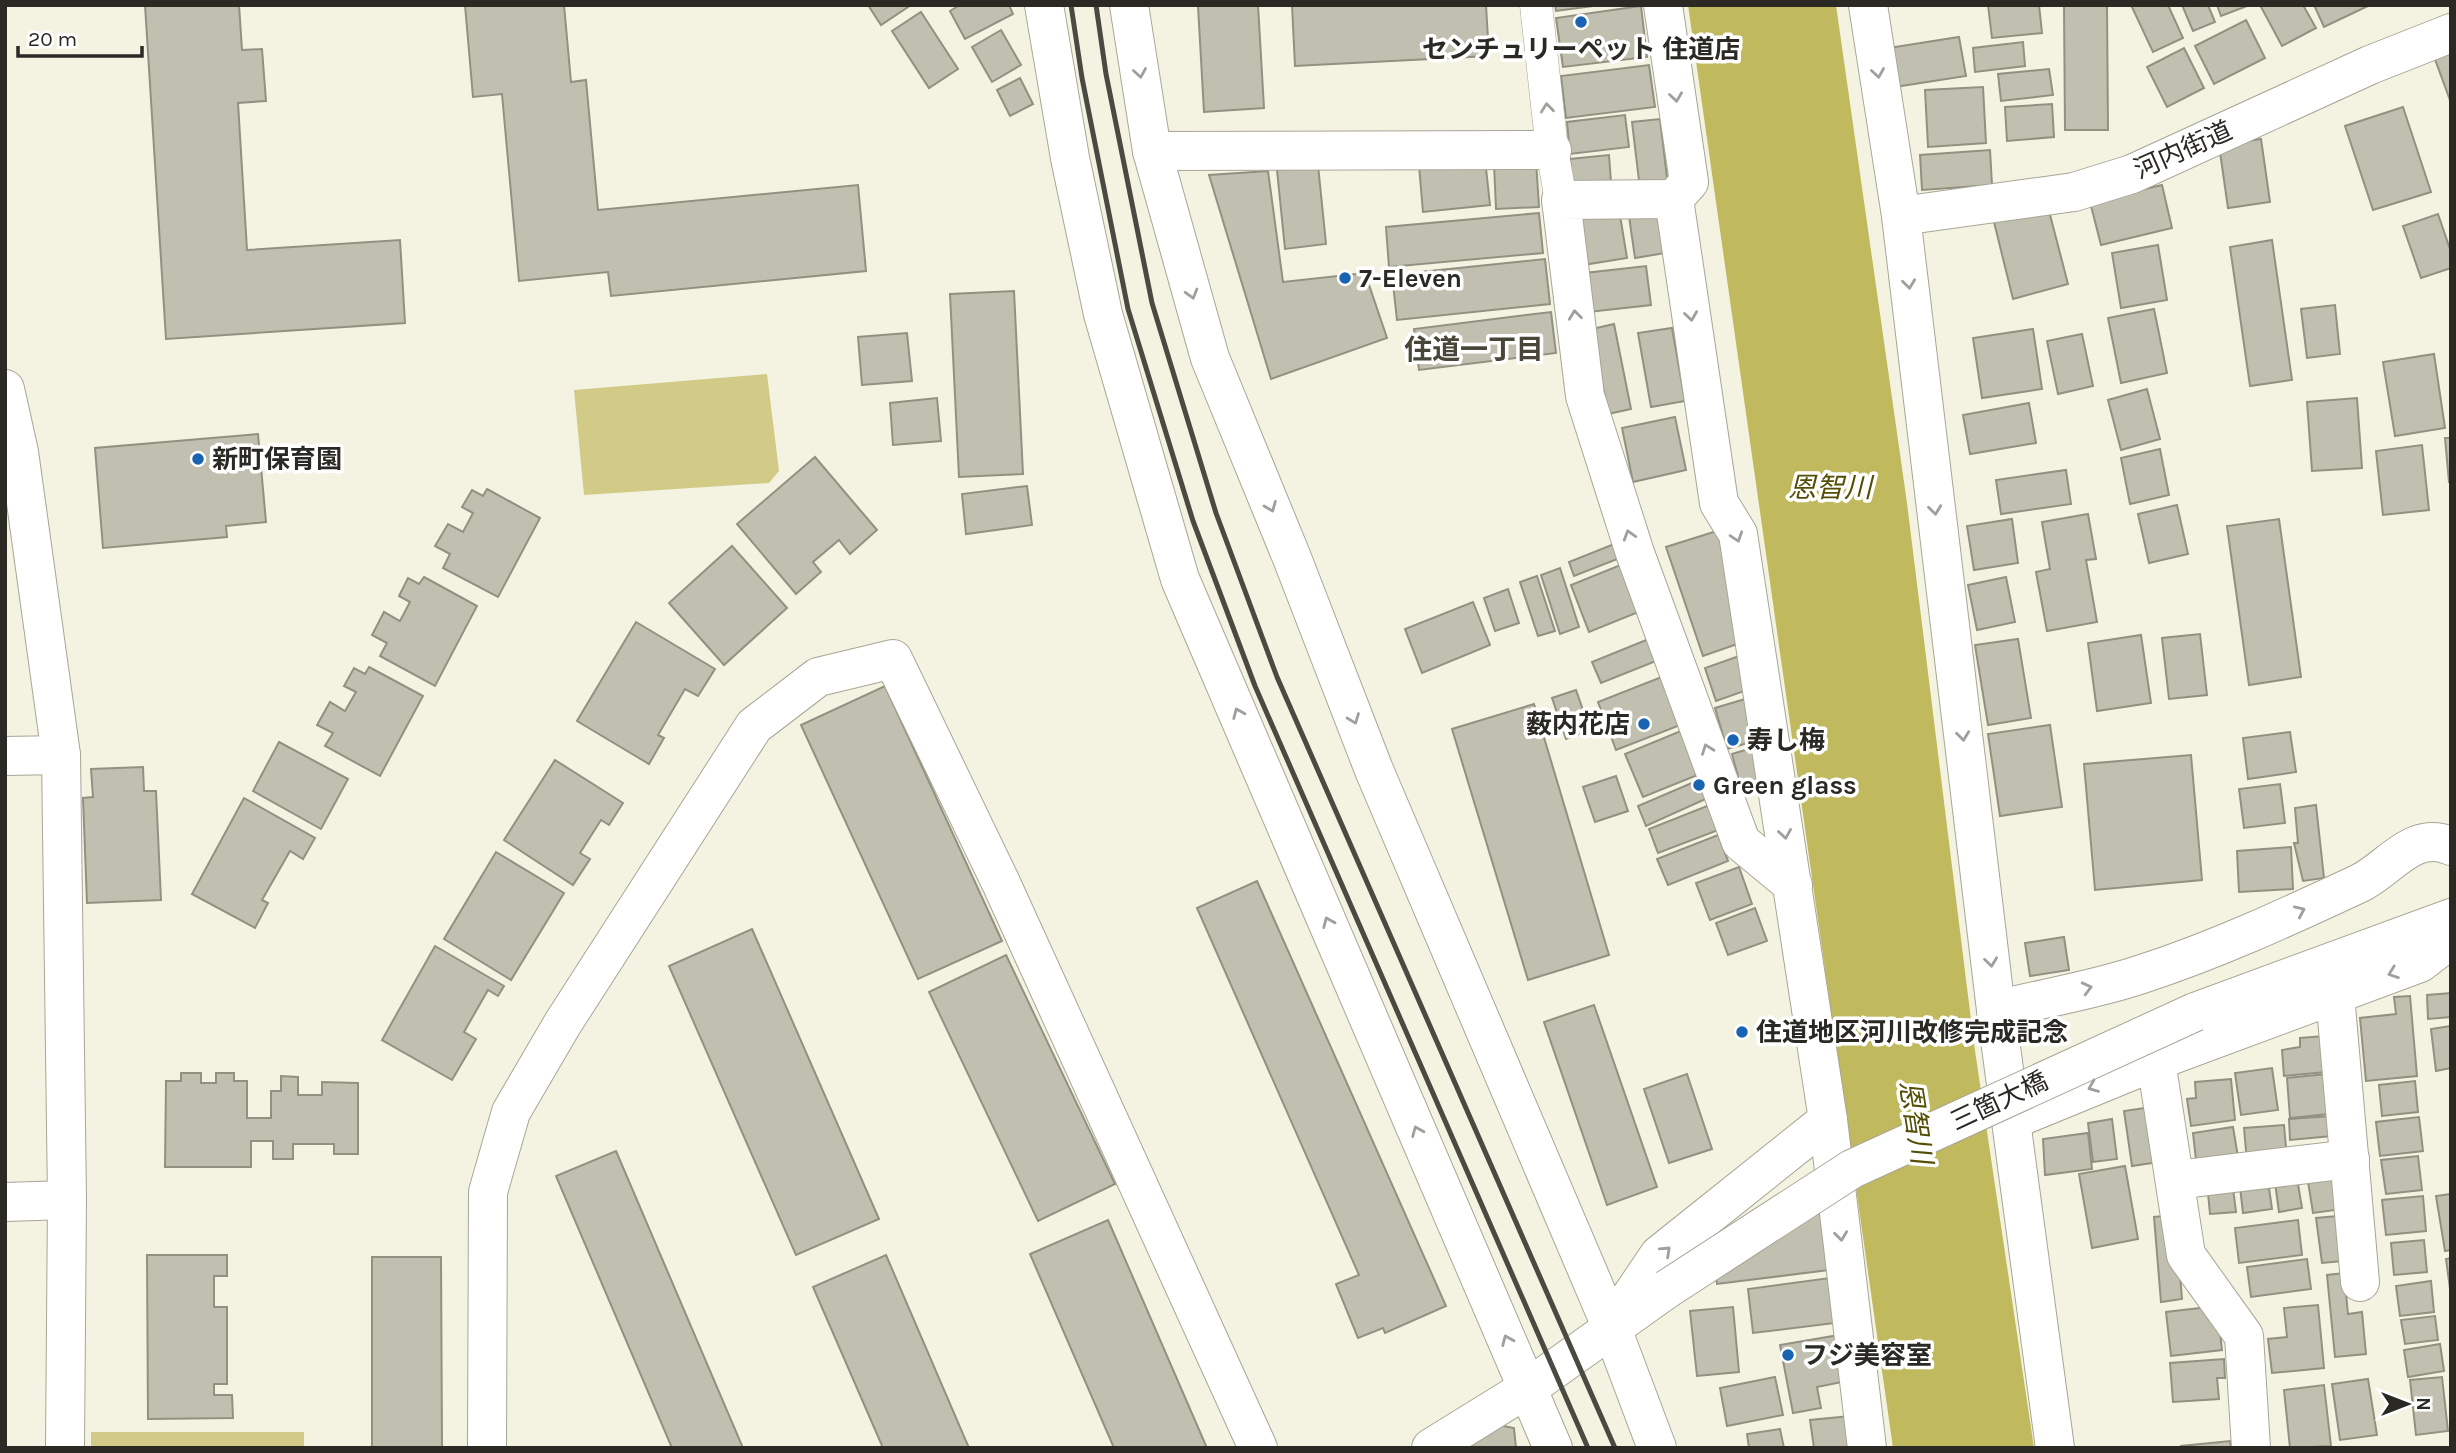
<svg xmlns="http://www.w3.org/2000/svg" width="2456" height="1453" font-family="Karla,'Noto Sans JP',sans-serif">
<style>
.green{fill:#d1cb87}
.water{fill:#c1b95e}
.building{fill:#c1c0b0;stroke:#929181;stroke-width:2}
.lines{fill:none;stroke-linecap:round;stroke-linejoin:round}
.pedestrian-casing{stroke:#a7a696;stroke-width:33}
.minor-casing{stroke:#a7a696;stroke-width:40}
.tertiary-casing{stroke:#a7a696;stroke-width:40}
.pedestrian{stroke:#fff;stroke-width:32}
.minor{stroke:#fff;stroke-width:38}
.tertiary{stroke:#fff;stroke-width:38}
.rail{stroke:#4b4a42;stroke-width:5}
.tertiary-bridge-casing{stroke:#a7a696;stroke-width:40;stroke-linecap:butt}
.tertiary-bridge{stroke:#fff;stroke-width:38}
.oneway{stroke:#9f9f9c}
.poi-dot{fill:#1963b3;stroke:#fff;stroke-width:2.5}
.labels{text-anchor:middle;dominant-baseline:central;stroke-width:7;stroke-linejoin:round;paint-order:stroke}
.poi-label{font-size:26px;font-weight:bold;fill:#2a2923;stroke:#fff;text-anchor:start}
.street-label{font-size:26px;fill:#2a2923;stroke:#fff}
.neighbourhood-label{font-size:28px;font-weight:bold;fill:#474638;stroke:#fff}
.water-label{font-size:28px;font-style:italic;fill:#544e04;stroke:#fff}
</style>
<rect width="100%" height="100%" fill="#f4f3e2"/>
<!-- green -->
<g class="green">
<polygon points="767,374 779,471 769,483 584,495 574,390"/>
<rect x="91" y="1432" width="213" height="16"/>
</g>
<!-- water -->
<polygon class="water" points="1688,5 1836,5 1907,503 1974,1044 2034,1448 1893,1448"/>
<!-- building -->
<g class="building">
<polygon points="145,5 239,5 242,50 262,49 266,101 238,103 247,250 400,240 405,323 166,339"/>
<polygon points="465,5 564,5 571,82 586,80 598,210 858,185 866,271 611,296 608,272 519,281 502,94 473,97"/>
<polygon points="868,5 911,5 881,25"/>
<polygon points="960,5 1009,5 1013,14 965,39 950,11"/>
<polygon points="1258,5 1264,108 1204,112 1198,6"/>
<polygon points="1292,5 1486,5 1489,56 1295,66"/>
<polygon points="1555,5 1601,5 1556,11"/>
<polygon points="1988,5 2039,5 2042,33 1992,38"/>
<polygon points="2064,5 2107,5 2108,130 2065,130"/>
<polygon points="2131,5 2168,5 2183,38 2153,52"/>
<polygon points="2182,5 2208,5 2215,22 2193,31"/>
<polygon points="2217,5 2247,5 2247,6 2221,16"/>
<polygon points="2260,5 2303,5 2316,28 2282,46"/>
<polygon points="2314,5 2370,5 2324,27"/>
<polygon points="1641,6 1647,57 1563,67 1556,18"/>
<polygon points="921,12 958,69 929,88 892,31"/>
<polygon points="2246,20 2265,58 2214,84 2195,46"/>
<polygon points="1001,30 1021,65 992,82 972,47"/>
<polygon points="1959,37 1966,76 1888,88 1882,49"/>
<polygon points="2023,42 2025,66 1975,72 1973,48"/>
<polygon points="2451,44 2451,103 2432,51"/>
<polygon points="2184,48 2204,88 2167,107 2147,67"/>
<polygon points="1649,65 1655,107 1566,118 1561,76"/>
<polygon points="2049,69 2053,95 2001,101 1998,74"/>
<polygon points="1020,78 1033,104 1010,116 997,90"/>
<polygon points="1983,87 1986,143 1928,147 1925,90"/>
<polygon points="2052,104 2054,137 2007,141 2005,107"/>
<polygon points="2403,107 2431,192 2373,210 2345,126"/>
<polygon points="1625,115 1629,147 1570,154 1567,122"/>
<polygon points="1660,119 1668,186 1640,189 1632,122"/>
<polygon points="2261,139 2270,202 2228,208 2219,145"/>
<polygon points="1990,150 1992,185 1922,190 1920,155"/>
<polygon points="1609,155 1611,182 1572,186 1570,159"/>
<polygon points="1485,159 1490,205 1423,212 1419,166"/>
<polygon points="1536,161 1539,207 1496,209 1494,164"/>
<polygon points="1318,165 1326,244 1285,249 1277,170"/>
<polygon points="1268,171 1283,282 1365,273 1387,338 1271,379 1209,175"/>
<polygon points="2162,185 2172,228 2101,245 2090,202"/>
<polygon points="2048,207 2068,284 2013,299 1994,222"/>
<polygon points="1619,209 1627,258 1583,265 1576,215"/>
<polygon points="1659,211 1665,253 1635,258 1629,216"/>
<polygon points="1539,213 1543,253 1389,267 1386,227"/>
<polygon points="2438,214 2451,252 2451,268 2421,278 2403,226"/>
<polygon points="2272,240 2292,380 2250,386 2230,247"/>
<polygon points="2158,245 2167,300 2121,308 2112,253"/>
<polygon points="1545,259 1550,304 1397,320 1392,275"/>
<polygon points="1646,266 1651,305 1589,312 1585,273"/>
<polygon points="1014,291 1023,474 959,477 950,294"/>
<polygon points="2335,305 2340,354 2307,358 2301,309"/>
<polygon points="2154,309 2167,373 2121,383 2108,318"/>
<polygon points="1551,312 1556,353 1419,370 1414,329"/>
<polygon points="1614,324 1631,409 1608,414 1592,329"/>
<polygon points="1672,328 1685,401 1651,407 1638,333"/>
<polygon points="2033,329 2042,389 1982,398 1973,338"/>
<polygon points="907,333 912,381 862,385 858,337"/>
<polygon points="2082,334 2093,386 2058,394 2047,341"/>
<polygon points="2434,354 2445,428 2395,436 2383,362"/>
<polygon points="2147,389 2160,439 2121,450 2108,400"/>
<polygon points="937,398 941,441 893,445 890,403"/>
<polygon points="2357,398 2362,468 2312,471 2307,402"/>
<polygon points="2029,403 2036,443 1970,454 1963,415"/>
<polygon points="1675,417 1686,470 1633,482 1622,428"/>
<polygon points="258,434 266,522 226,526 227,537 103,548 95,448"/>
<polygon points="2445,438 2451,438 2451,482 2449,482"/>
<polygon points="2422,445 2429,510 2383,515 2376,451"/>
<polygon points="2160,449 2169,495 2130,504 2121,458"/>
<polygon points="815,457 877,530 850,554 839,540 813,562 821,572 796,594 737,524"/>
<polygon points="2066,470 2071,504 2001,514 1996,480"/>
<polygon points="1027,486 1032,525 966,534 962,494"/>
<polygon points="487,489 540,518 498,597 443,568 450,554 435,546 448,524 463,532 473,513 462,507 472,490 483,496"/>
<polygon points="2177,505 2188,554 2149,563 2138,514"/>
<polygon points="2088,514 2096,559 2086,560 2097,622 2047,631 2036,572 2050,569 2042,522"/>
<polygon points="2012,519 2018,563 1974,570 1967,526"/>
<polygon points="2279,519 2301,677 2249,685 2227,526"/>
<polygon points="1723,529 1740,643 1703,656 1666,547"/>
<polygon points="1614,544 1620,558 1574,576 1569,562"/>
<polygon points="732,546 787,608 724,665 669,603"/>
<polygon points="1623,564 1641,611 1589,632 1571,585"/>
<polygon points="1560,568 1579,627 1560,634 1541,575"/>
<polygon points="1537,576 1555,631 1538,636 1520,582"/>
<polygon points="424,577 477,606 435,686 380,656 387,643 372,635 384,612 400,621 410,602 399,596 408,578 419,584"/>
<polygon points="2006,577 2015,622 1977,630 1968,585"/>
<polygon points="1508,589 1519,623 1495,631 1484,598"/>
<polygon points="1473,602 1490,645 1422,673 1405,629"/>
<polygon points="636,622 715,669 698,696 685,689 658,735 664,738 649,764 577,721"/>
<polygon points="2200,634 2207,695 2169,699 2162,638"/>
<polygon points="2141,635 2151,703 2097,711 2088,643"/>
<polygon points="1651,638 1661,659 1601,683 1592,662"/>
<polygon points="2018,639 2031,718 1988,725 1975,645"/>
<polygon points="1739,656 1750,689 1716,701 1705,668"/>
<polygon points="369,667 423,696 380,776 325,746 333,733 317,725 330,702 345,711 356,692 344,686 354,668 365,674"/>
<polygon points="1664,676 1683,724 1616,750 1598,702"/>
<polygon points="885,686 1002,941 918,979 801,725"/>
<polygon points="1576,690 1590,730 1566,739 1552,698"/>
<polygon points="1745,699 1758,740 1727,749 1715,708"/>
<polygon points="1534,704 1609,955 1528,980 1452,729"/>
<polygon points="2050,725 2062,807 2000,816 1988,734"/>
<polygon points="1688,728 1705,772 1643,797 1625,754"/>
<polygon points="2290,732 2296,772 2248,779 2243,738"/>
<polygon points="279,742 348,779 321,829 253,791"/>
<polygon points="1755,747 1765,785 1742,792 1732,754"/>
<polygon points="2191,755 2202,880 2095,890 2084,764"/>
<polygon points="555,760 623,803 609,825 601,820 580,853 590,859 573,885 504,840"/>
<polygon points="143,767 144,791 156,791 161,900 87,903 83,798 93,797 91,769"/>
<polygon points="1616,776 1628,811 1595,822 1583,787"/>
<polygon points="1701,779 1710,797 1646,826 1638,806"/>
<polygon points="2280,784 2285,823 2244,828 2239,789"/>
<polygon points="244,798 315,838 303,859 290,851 262,900 268,903 255,928 192,894"/>
<polygon points="1712,804 1721,829 1658,853 1649,829"/>
<polygon points="2316,805 2324,878 2303,881 2294,843 2298,843 2295,808"/>
<polygon points="1718,835 1728,861 1668,885 1657,859"/>
<polygon points="2291,847 2293,889 2239,892 2237,851"/>
<polygon points="496,852 564,893 511,980 444,939"/>
<polygon points="1739,867 1752,904 1710,920 1696,883"/>
<polygon points="1257,881 1446,1306 1385,1333 1383,1328 1358,1338 1336,1284 1359,1275 1197,908"/>
<polygon points="1755,908 1767,941 1728,955 1716,923"/>
<polygon points="752,929 879,1219 796,1255 669,966"/>
<polygon points="2064,937 2069,970 2030,976 2025,943"/>
<polygon points="435,946 504,986 498,996 488,990 464,1032 476,1039 452,1080 382,1040"/>
<polygon points="1006,955 1115,1184 1038,1221 929,992"/>
<polygon points="2451,993 2451,1017 2428,1019 2427,995"/>
<polygon points="2410,996 2417,1076 2366,1081 2360,1018 2396,1014 2394,997"/>
<polygon points="1594,1005 1657,1187 1607,1205 1544,1022"/>
<polygon points="2451,1026 2451,1068 2436,1071 2431,1029"/>
<polygon points="2324,1036 2326,1072 2284,1076 2282,1050 2300,1047 2300,1038"/>
<polygon points="2272,1068 2278,1110 2241,1115 2235,1073"/>
<polygon points="181,1073 201,1073 201,1083 216,1083 216,1073 234,1073 234,1081 247,1081 247,1118 271,1118 271,1091 281,1091 281,1076 298,1077 298,1095 322,1095 322,1082 358,1083 358,1154 334,1154 334,1144 293,1144 293,1159 273,1159 273,1141 251,1141 251,1167 165,1167 166,1081 181,1081"/>
<polygon points="1687,1074 1712,1149 1669,1163 1644,1089"/>
<polygon points="2326,1074 2329,1114 2290,1118 2287,1078"/>
<polygon points="2231,1079 2235,1120 2191,1126 2187,1099 2196,1098 2195,1082"/>
<polygon points="2415,1081 2418,1112 2382,1116 2379,1085"/>
<polygon points="2152,1107 2159,1162 2132,1166 2124,1111"/>
<polygon points="2331,1116 2332,1136 2290,1140 2289,1119"/>
<polygon points="2419,1117 2423,1151 2380,1156 2376,1122"/>
<polygon points="2112,1119 2117,1159 2093,1162 2088,1123"/>
<polygon points="2284,1125 2287,1159 2247,1162 2244,1128"/>
<polygon points="2233,1127 2239,1163 2197,1169 2193,1133"/>
<polygon points="2088,1133 2092,1169 2045,1175 2043,1139"/>
<polygon points="616,1151 743,1448 672,1448 556,1176"/>
<polygon points="2418,1156 2422,1190 2386,1194 2381,1160"/>
<polygon points="2125,1166 2138,1239 2092,1248 2079,1174"/>
<polygon points="2337,1170 2343,1209 2313,1213 2307,1175"/>
<polygon points="2296,1172 2302,1208 2279,1212 2274,1175"/>
<polygon points="2267,1174 2272,1209 2243,1213 2239,1178"/>
<polygon points="2232,1180 2236,1212 2210,1214 2207,1183"/>
<polygon points="2451,1194 2451,1250 2445,1251 2436,1196"/>
<polygon points="1827,1196 1837,1269 1717,1284 1715,1266"/>
<polygon points="2423,1196 2426,1231 2386,1235 2382,1200"/>
<polygon points="2175,1215 2182,1299 2161,1302 2154,1217"/>
<polygon points="2337,1216 2342,1261 2322,1263 2316,1218"/>
<polygon points="1108,1220 1207,1448 1114,1448 1030,1254"/>
<polygon points="2298,1220 2302,1255 2239,1263 2235,1228"/>
<polygon points="2424,1240 2427,1272 2394,1275 2391,1243"/>
<polygon points="147,1255 227,1255 227,1276 214,1276 214,1307 227,1307 227,1384 214,1384 214,1395 232,1395 233,1418 148,1419"/>
<polygon points="886,1255 969,1448 883,1448 813,1287"/>
<polygon points="372,1257 441,1257 442,1448 372,1448"/>
<polygon points="2451,1258 2451,1296 2446,1259"/>
<polygon points="2307,1259 2311,1289 2251,1297 2247,1267"/>
<polygon points="2344,1273 2348,1314 2362,1312 2366,1354 2335,1357 2327,1275"/>
<polygon points="1837,1277 1843,1322 1753,1333 1748,1289"/>
<polygon points="2431,1281 2434,1312 2400,1316 2396,1286"/>
<polygon points="2318,1305 2324,1368 2272,1373 2268,1339 2287,1337 2284,1308"/>
<polygon points="2217,1306 2222,1350 2171,1356 2166,1312"/>
<polygon points="1733,1307 1739,1372 1697,1376 1690,1311"/>
<polygon points="2435,1316 2438,1340 2405,1344 2401,1320"/>
<polygon points="1839,1335 1847,1381 1817,1387 1821,1408 1793,1413 1780,1345"/>
<polygon points="2440,1344 2444,1371 2408,1377 2404,1350"/>
<polygon points="2224,1359 2225,1378 2217,1378 2219,1399 2173,1402 2170,1363"/>
<polygon points="1775,1377 1783,1415 1727,1426 1720,1388"/>
<polygon points="2442,1377 2448,1431 2416,1435 2410,1380"/>
<polygon points="2368,1379 2377,1435 2340,1440 2332,1384"/>
<polygon points="2324,1385 2331,1446 2290,1448 2284,1390"/>
<polygon points="1850,1416 1853,1448 1814,1448 1810,1420"/>
<polygon points="1489,1423 1514,1428 1516,1448 1446,1448"/>
<polygon points="1780,1429 1784,1448 1749,1448 1747,1434"/>
<polygon points="2230,1441 2231,1448 2181,1448 2181,1446"/>
</g>
<g class="lines">
<!-- pedestrian casing -->
<g class="pedestrian-casing">
<polyline id="pedestrian" points="1536,5 1552,150 1561,200"/>
</g>
<!-- minor casing -->
<g class="minor-casing">
<g id="minor">
<polyline points="1663,5 1689,182 1674,199 1719,503 1738,534 1828,1120 1867,1448"/>
<polyline points="1868,5 1901,216 1996,1010 2055,1448"/>
<polyline points="1152,151 1552,150"/>
<polyline points="1674,199 1561,200 1585,396 1635,553 1741,842 1793,885"/>
<polyline points="1901,216 2074,192 2132,174 2370,65 2451,33"/>
<polyline points="5,756 61,755"/>
<polyline points="2335,995 2360,1282"/>
<path d="M1996,1010C2044,998 2095,990 2142,974C2216,950 2287,917 2358,884C2389,870 2412,829 2451,846"/>
<polyline points="2156,1061 2186,1255 2244,1336 2251,1448"/>
<polyline points="2012,1120 2156,1061 2420,963 2451,939"/>
<polyline points="2176,1180 2350,1159"/>
<polyline points="5,1202 67,1200"/>
<polyline points="1611,1326 1659,1255 1828,1120"/>
<polyline points="487,1448 488,1192 511,1112 563,1023 754,726 818,677 893,659 1001,883 1258,1448"/>
</g>
</g>
<!-- tertiary casing -->
<g class="tertiary-casing">
<g id="tertiary">
<polyline points="1044,5 1070,158 1103,314 1180,579 1553,1448"/>
<polyline points="1129,5 1152,151 1210,358 1292,558 1374,770 1611,1326 1657,1448"/>
<polyline points="5,389 19,452 61,755 67,1200 65,1448"/>
<polyline points="2195,1012 2451,918"/>
<polyline points="1431,1448 1528,1388 1667,1289"/>
</g>
</g>
<!-- pedestrian -->
<use href="#pedestrian" class="pedestrian"/>
<!-- minor -->
<use href="#minor" class="minor"/>
<!-- tertiary -->
<use href="#tertiary" class="tertiary"/>
<!-- rail -->
<g class="rail">
<polyline points="1071,5 1082,78 1128,309 1193,521 1255,686 1588,1448"/>
<polyline points="1096,5 1106,74 1152,303 1216,513 1277,677 1615,1448"/>
</g>
<!-- tertiary-bridge casing -->
<g class="tertiary-bridge-casing">
<polyline id="tertiary-bridge" points="1667,1289 1852,1169 2195,1012"/>
</g>
<!-- tertiary-bridge -->
<use href="#tertiary-bridge" class="tertiary-bridge"/>
</g>
<!-- one-way arrows -->
<defs><path id="oneway-chevron" d="M-2-3.5L2.5 0L-2 3.5" fill="none" stroke-width="1.6" stroke-linecap="round" stroke-linejoin="round" transform="scale(1.75)"/></defs>
<g class="oneway">
<use href="#oneway-chevron" transform="translate(1140 73) rotate(81)"/>
<use href="#oneway-chevron" transform="translate(1878 73) rotate(81)"/>
<use href="#oneway-chevron" transform="translate(1676 97) rotate(82)"/>
<use href="#oneway-chevron" transform="translate(1547 108) rotate(-96)"/>
<use href="#oneway-chevron" transform="translate(1909 284) rotate(83)"/>
<use href="#oneway-chevron" transform="translate(1192 294) rotate(74)"/>
<use href="#oneway-chevron" transform="translate(1575 315) rotate(-97)"/>
<use href="#oneway-chevron" transform="translate(1691 316) rotate(82)"/>
<use href="#oneway-chevron" transform="translate(1271 507) rotate(68)"/>
<use href="#oneway-chevron" transform="translate(1935 510) rotate(83)"/>
<use href="#oneway-chevron" transform="translate(1629 535) rotate(-107)"/>
<use href="#oneway-chevron" transform="translate(1737 537) rotate(72)"/>
<use href="#oneway-chevron" transform="translate(1238 713) rotate(-113)"/>
<use href="#oneway-chevron" transform="translate(1354 719) rotate(69)"/>
<use href="#oneway-chevron" transform="translate(1963 736) rotate(83)"/>
<use href="#oneway-chevron" transform="translate(1707 749) rotate(-110)"/>
<use href="#oneway-chevron" transform="translate(1785 834) rotate(81)"/>
<use href="#oneway-chevron" transform="translate(2300 911) rotate(-24)"/>
<use href="#oneway-chevron" transform="translate(1328 922) rotate(-113)"/>
<use href="#oneway-chevron" transform="translate(1991 962) rotate(83)"/>
<use href="#oneway-chevron" transform="translate(2393 973) rotate(160)"/>
<use href="#oneway-chevron" transform="translate(2087 988) rotate(-14)"/>
<use href="#oneway-chevron" transform="translate(2093 1087) rotate(158)"/>
<use href="#oneway-chevron" transform="translate(1417 1131) rotate(-113)"/>
<use href="#oneway-chevron" transform="translate(1841 1236) rotate(83)"/>
<use href="#oneway-chevron" transform="translate(1666 1251) rotate(-43)"/>
<use href="#oneway-chevron" transform="translate(1507 1340) rotate(-113)"/>
</g>
<!-- markers -->
<g class="poi-dot">
<circle cx="1581" cy="22" r="7"/>
<circle cx="1345" cy="278" r="7"/>
<circle cx="198" cy="459" r="7"/>
<circle cx="1644" cy="724" r="7"/>
<circle cx="1733" cy="740" r="7"/>
<circle cx="1699" cy="785" r="7"/>
<circle cx="1742" cy="1032" r="7"/>
<circle cx="1788" cy="1355" r="7"/>
</g>
<g class="labels">
<!-- poi labels -->
<g class="poi-label">
<text x="1581" y="49" text-anchor="middle">センチュリーペット 住道店</text>
<text x="1359" y="278">7-Eleven</text>
<text x="212" y="459">新町保育園</text>
<text x="1630" y="724" text-anchor="end">薮内花店</text>
<text x="1747" y="740">寿し梅</text>
<text x="1713" y="785">Green glass</text>
<text x="1756" y="1032">住道地区河川改修完成記念</text>
<text x="1802" y="1355">フジ美容室</text>
</g>
<!-- street labels -->
<g class="street-label">
<text transform="translate(2183 150) rotate(-24)">河内街道</text>
<text transform="translate(1999 1101) rotate(-25)">三箇大橋</text>
</g>
<!-- neighbourhood labels -->
<g class="neighbourhood-label">
<text x="1474" y="349">住道一丁目</text>
</g>
<!-- water labels -->
<g class="water-label">
<text x="1830" y="487">恩智川</text>
<text transform="translate(1916 1122) rotate(81)">恩智川</text>
</g>
</g>
<!-- border -->
<rect width="2456" height="1453" fill="none" stroke="#2a2923" stroke-width="14"/>
<!-- north arrow -->
<g transform="translate(2407 1404) rotate(90)" stroke="#ffffff" stroke-width="5" paint-order="stroke">
<path d="M0-5L12 26L0 18L-12 26Z" fill="#2a2923"/>
<text y="-10" font-size="19" font-weight="bold" text-anchor="middle" fill="#2a2923">N</text>
</g>
<!-- scale -->
<path d="M18 46v10h124v-10" fill="none" stroke="#2a2923" stroke-width="3.5"/>
<text x="28" y="46" font-size="21" fill="#2a2923" stroke="#ffffff" stroke-width="5" paint-order="stroke">20 m</text>
</svg>
